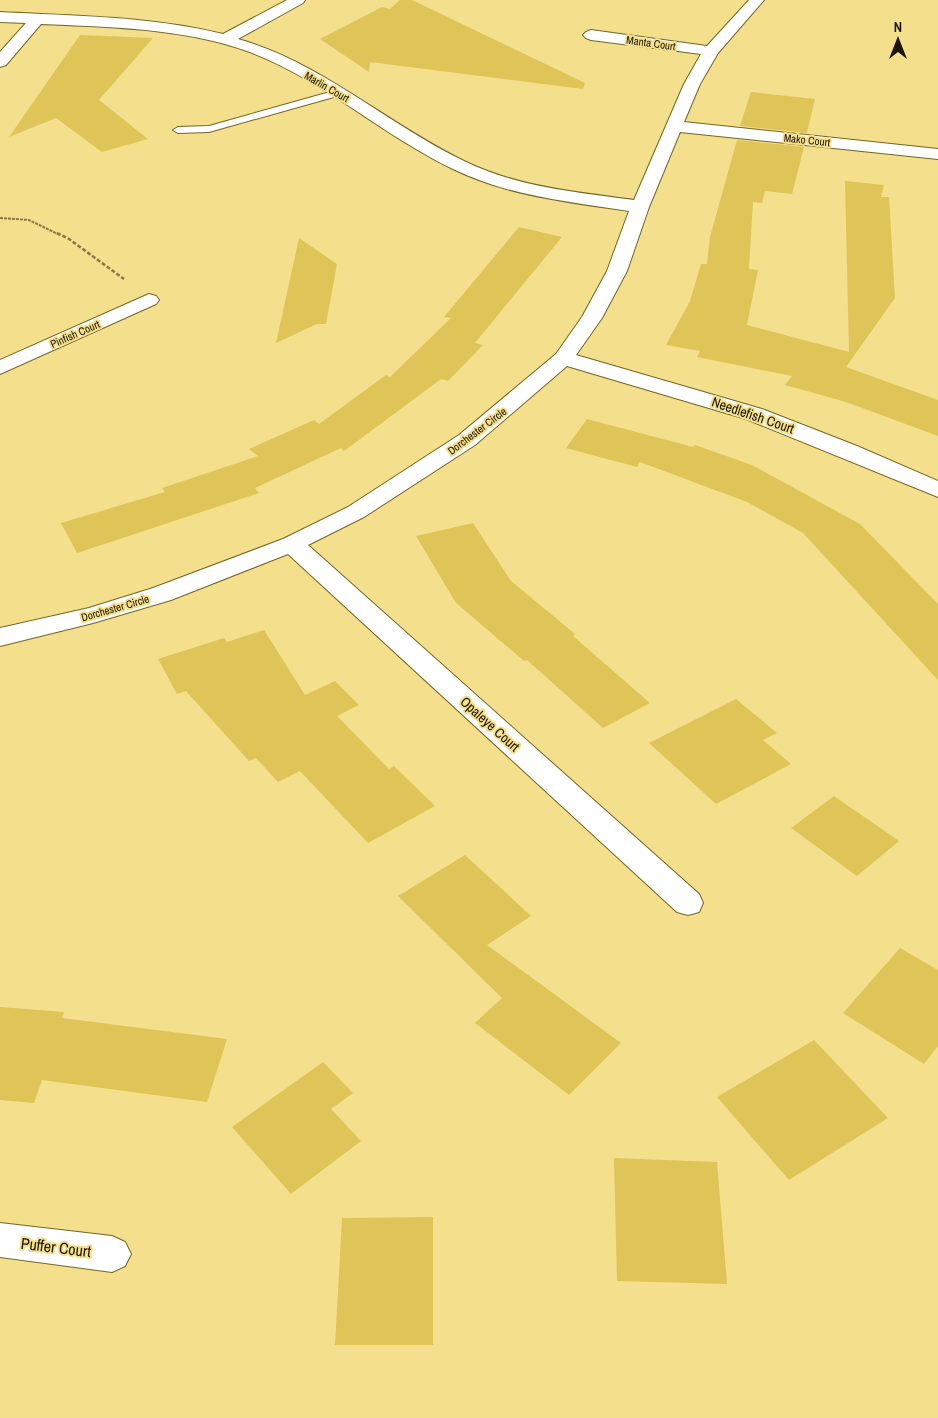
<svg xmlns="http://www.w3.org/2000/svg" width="938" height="1418" font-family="'Archivo Narrow',sans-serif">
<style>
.building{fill:#dfc558}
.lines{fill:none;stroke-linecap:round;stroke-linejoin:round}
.service-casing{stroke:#736525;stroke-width:2}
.minor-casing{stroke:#736525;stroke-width:2}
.path-far1{stroke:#877945;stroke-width:2;stroke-dasharray:3 1;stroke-linecap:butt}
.path{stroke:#877945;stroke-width:2.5;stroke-dasharray:4 2;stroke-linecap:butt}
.service{fill:#fff;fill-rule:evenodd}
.minor{fill:#fff;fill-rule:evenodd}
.labels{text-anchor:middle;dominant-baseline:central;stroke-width:4;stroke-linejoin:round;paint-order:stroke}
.far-street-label{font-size:11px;fill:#1c1600;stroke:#f4df8c}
.street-label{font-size:14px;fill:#1c1600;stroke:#f4df8c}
.near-street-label{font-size:16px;fill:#1c1600;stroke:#f4df8c}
</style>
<rect width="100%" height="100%" fill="#f4df8c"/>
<!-- building -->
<g class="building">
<polygon points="400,0 412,0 585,83 583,89 370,62 369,72 320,39 382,7 390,9"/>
<polygon points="80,35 153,38 99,100 148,139 102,152 56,118 9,137"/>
<polygon points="751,92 815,99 807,133 740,126"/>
<polygon points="737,140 804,147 792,194 765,191 762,203 753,202 749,269 758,270 747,325 849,352 845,181 884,185 881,197 889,197 895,298 846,367 938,400 938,436 846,402 785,385 792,376 697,357 700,351 666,345 690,301 701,264 707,264 710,237"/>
<polygon points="519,227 562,237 475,343 483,345 448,381 441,379 344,451 341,448 255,488 259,493 77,553 61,523 165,492 162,488 258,456 249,449 314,420 319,424 386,375 390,377 451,318 444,317"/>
<polygon points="299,238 337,264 326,324 317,324 276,343"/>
<polygon points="587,419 693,447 695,445 752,465 860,524 938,604 938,680 803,533 747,502 640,462 637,467 566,448"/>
<polygon points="473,523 511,581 575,634 573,636 650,703 603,728 527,660 524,661 456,603 416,536"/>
<polygon points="264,630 305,695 335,681 359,705 337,716 389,769 394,766 435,806 368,843 300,771 278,782 256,758 249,761 186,691 177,694 158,659 224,638 227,642"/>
<polygon points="736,699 777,733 763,740 791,764 716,804 649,743"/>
<polygon points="834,796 899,841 857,876 791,828"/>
<polygon points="465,855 531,916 487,945 621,1043 569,1095 475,1023 502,998 398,896"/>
<polygon points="900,948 938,970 938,1046 924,1064 843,1013"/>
<polygon points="0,1007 64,1012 62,1018 227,1039 207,1102 42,1080 34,1103 0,1100"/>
<polygon points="814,1040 888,1118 789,1180 717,1097"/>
<polygon points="323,1062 353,1093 331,1109 361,1141 291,1194 232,1127"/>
<polygon points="614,1158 717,1162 727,1284 617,1281"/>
<polygon points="433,1217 433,1345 335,1345 342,1218"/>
</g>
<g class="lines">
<!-- service casing -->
<g class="service-casing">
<polygon id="service" points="337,90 341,91 342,93 341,95 209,132 178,133 173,130 178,127 209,126"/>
</g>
<!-- minor casing -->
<g class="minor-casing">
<g id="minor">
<path d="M287,0H305L303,3L238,39C321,62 387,124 464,161C517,187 576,192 634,200L684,84L701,54L591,40L586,38L583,35L586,32L591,30L707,46L749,0H764L718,53L700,84L684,122L938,149V159L680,132L649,207L627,271L602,318L576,355L762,409L857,446L938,481V497L746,419L567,366L475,445L364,517L308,545L699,894L703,903L699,912L688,915L677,912L288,554L171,600L93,623L0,646V628L89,608L153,588L283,539L348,507L459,435L556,354L582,317L607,271L629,211C570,202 508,196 453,169C382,135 321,78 247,51C182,28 109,27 41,24L6,65L0,67V52L26,23L0,22V12C74,16 150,16 223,34Z"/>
<polygon points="149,294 156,296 159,300 156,304 0,374 0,360"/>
<polygon points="0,1223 112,1236 125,1242 131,1254 125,1266 112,1272 0,1257"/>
</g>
</g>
<!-- path-far1 -->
<polyline class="path-far1" points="0,218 29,220 60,235"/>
<!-- path -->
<polyline class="path" points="57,233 69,239 124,279"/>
<!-- service -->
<use href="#service" class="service"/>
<!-- minor -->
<use href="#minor" class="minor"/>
</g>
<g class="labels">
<!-- far-street labels -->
<g class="far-street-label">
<text transform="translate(651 43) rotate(8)">Manta Court</text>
<text transform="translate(327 87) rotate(30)">Marlin Court</text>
<text transform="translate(807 140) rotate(6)">Mako Court</text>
<text transform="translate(75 334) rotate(-24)">Pinfish Court</text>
<text transform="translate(477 431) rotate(-37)">Dorchester Circle</text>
<text transform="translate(115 608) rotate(-16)">Dorchester Circle</text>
</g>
<!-- street labels -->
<g class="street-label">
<text transform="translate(753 415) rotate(19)">Needlefish Court</text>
<text transform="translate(490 724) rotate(42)">Opaleye Court</text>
</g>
<!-- near-street labels -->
<g class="near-street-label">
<text transform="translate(56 1247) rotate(7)">Puffer Court</text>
</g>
</g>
<!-- north arrow -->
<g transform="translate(898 40)" stroke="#f4df8c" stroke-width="4" paint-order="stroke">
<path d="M0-4L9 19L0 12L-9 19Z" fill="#1c1600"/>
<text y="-8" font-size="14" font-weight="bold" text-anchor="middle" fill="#1c1600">N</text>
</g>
</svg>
